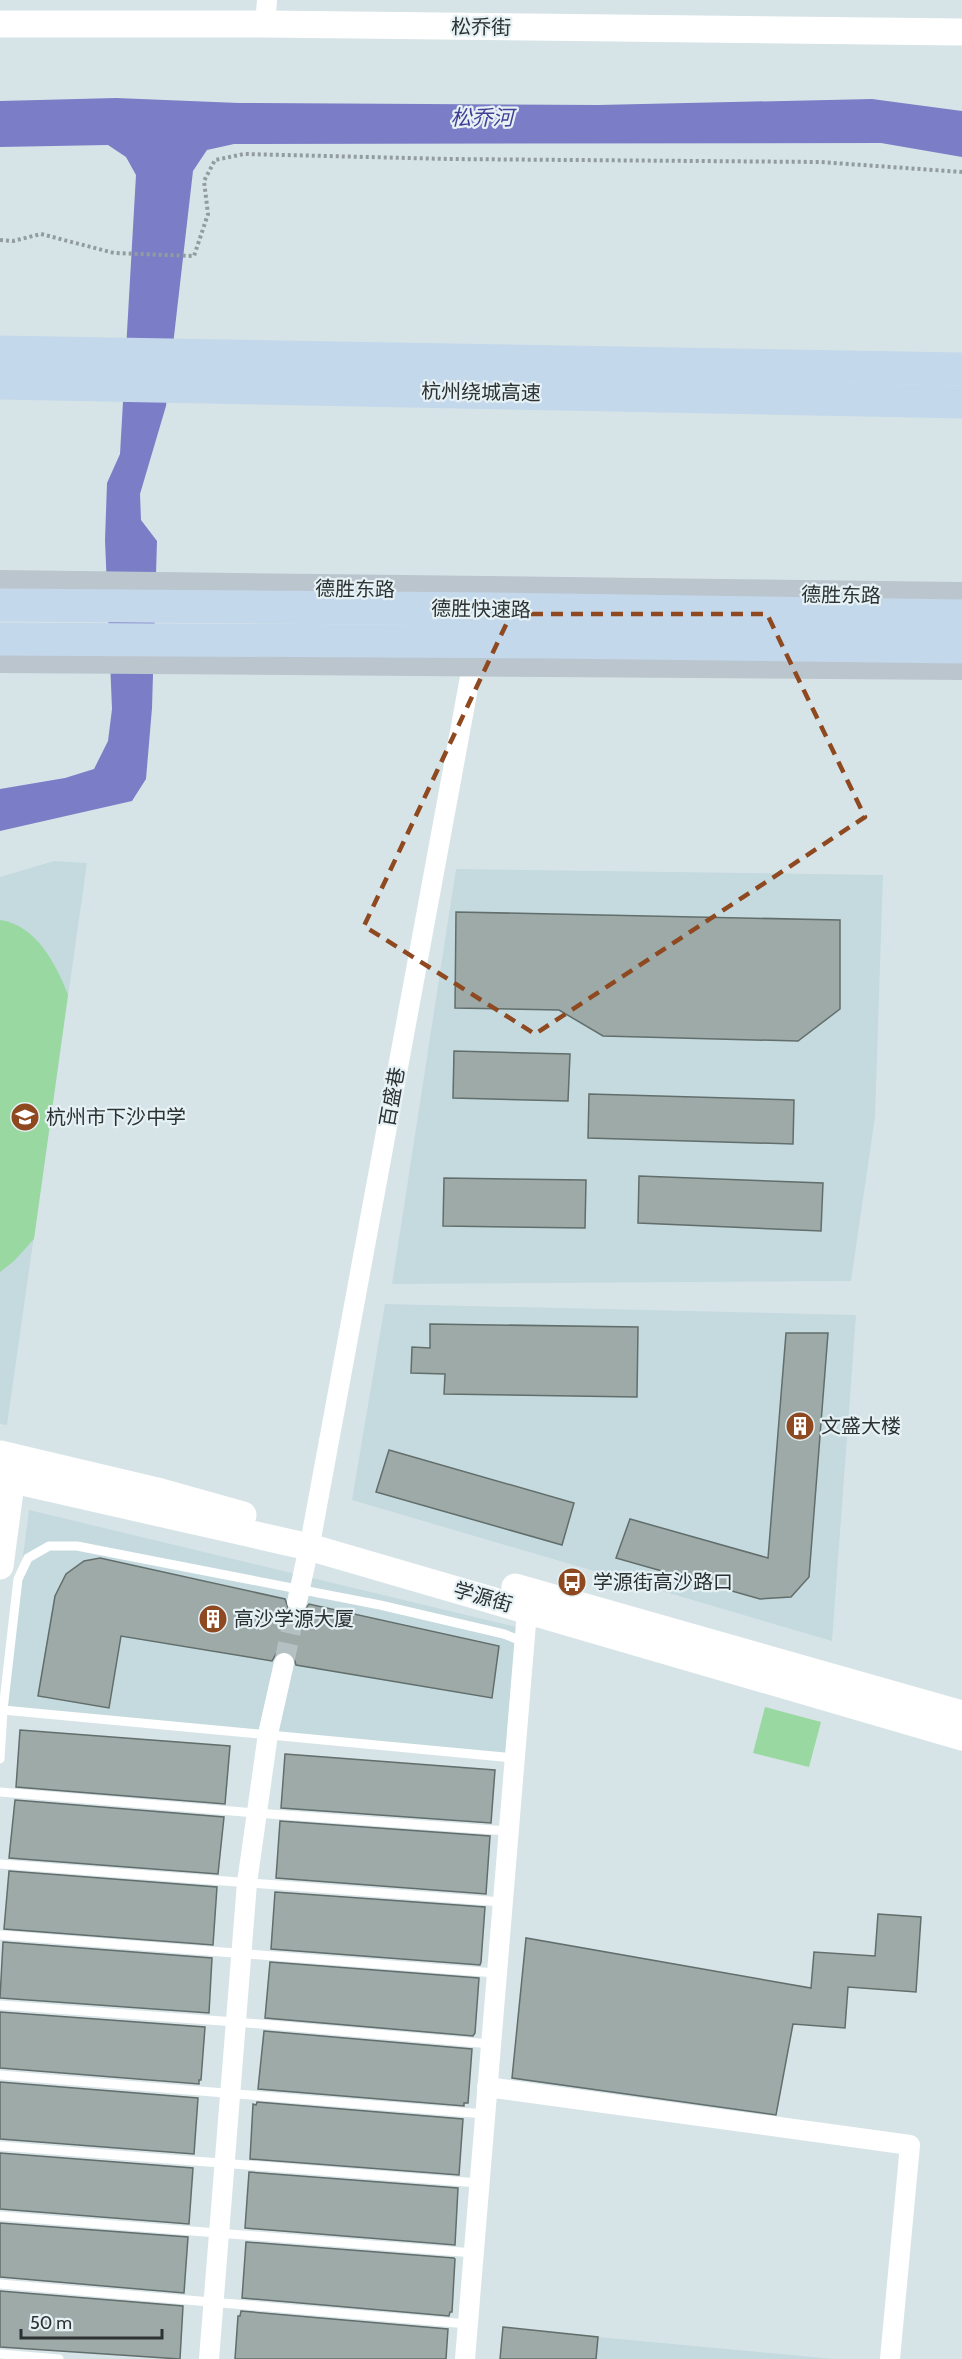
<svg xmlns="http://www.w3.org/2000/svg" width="962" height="2359" font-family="Cabin,'Noto Sans SC',sans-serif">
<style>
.built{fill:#c4dadf}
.green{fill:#99d8a1}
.water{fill:#7b7ec7}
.building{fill:#9eaaa7;stroke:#626e6b;stroke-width:1.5}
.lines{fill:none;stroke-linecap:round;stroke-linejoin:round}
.street-tunnel{stroke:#b5c0c3;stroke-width:20;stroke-dasharray:20 10;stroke-linecap:butt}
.path{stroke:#929c9e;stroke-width:4;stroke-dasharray:3 3;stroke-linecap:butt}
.lane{stroke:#fff;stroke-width:9}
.street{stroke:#fff;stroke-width:20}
.secondary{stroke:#fff;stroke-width:27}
.primary{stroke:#bbc5ce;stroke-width:30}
.highway{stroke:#c4d8eb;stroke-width:33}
.marked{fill:none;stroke:#8e4920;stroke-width:4.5;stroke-dasharray:12 8;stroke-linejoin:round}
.labels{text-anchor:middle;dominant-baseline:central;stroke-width:4.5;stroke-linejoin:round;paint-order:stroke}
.street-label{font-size:20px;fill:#2c3132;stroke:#e5f1f5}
.poi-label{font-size:20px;fill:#2c3132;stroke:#e5f1f5;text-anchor:start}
.water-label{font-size:21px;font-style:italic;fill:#413e94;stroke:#e5f1f5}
</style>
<rect width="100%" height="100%" fill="#d7e4e7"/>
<!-- built -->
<g class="built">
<polygon points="54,861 87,863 7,1425 0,1424 0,877"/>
<polygon points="456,869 883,875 875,1117 851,1281 392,1284"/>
<polygon points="385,1304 856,1315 832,1641 352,1500"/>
<polygon points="29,1510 525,1629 514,1758 3,1710"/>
<polygon points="503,2327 598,2337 833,2359 500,2359"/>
</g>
<!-- green -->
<g class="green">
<path d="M0,920C36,925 56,964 68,995L34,1239L14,1261L0,1272Z"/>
<polygon points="765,1707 821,1722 809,1767 753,1753"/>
</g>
<!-- water -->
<polygon class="water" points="116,98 239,103 598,105 872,99 962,111 962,157 881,143 234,144 207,150 193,171 166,406 140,494 141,520 157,541 152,708 146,779 132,801 0,831 0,789 65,778 94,769 108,741 112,709 105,540 107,483 120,454 136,175 126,157 108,145 0,147 0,101"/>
<!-- building -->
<g class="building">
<polygon points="456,912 840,920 840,1009 798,1041 603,1036 559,1010 455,1008"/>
<polygon points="454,1051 570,1054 568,1101 453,1098"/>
<polygon points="589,1094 794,1100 793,1144 588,1138"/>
<polygon points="639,1176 823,1183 821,1231 638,1223"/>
<polygon points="444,1178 586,1180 585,1228 443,1226"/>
<polygon points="430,1324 638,1327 637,1397 444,1394 445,1374 411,1373 412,1347 430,1348"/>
<polygon points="786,1333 828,1333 809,1577 791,1597 760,1599 616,1558 630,1519 768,1558"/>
<polygon points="389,1450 574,1503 562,1545 376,1492"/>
<polygon points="100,1558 285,1599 289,1610 295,1614 305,1610 309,1604 499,1646 492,1698 296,1665 293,1655 286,1651 276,1654 272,1661 121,1636 109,1708 38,1696 55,1596 66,1574 84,1561"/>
<polygon points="20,1730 230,1746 225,1804 16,1787"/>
<polygon points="285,1754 495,1770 491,1823 281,1808"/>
<polygon points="15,1800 224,1817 218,1874 9,1858"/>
<polygon points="280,1821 490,1836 486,1894 276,1878"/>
<polygon points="9,1871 217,1887 213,1945 4,1929"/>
<polygon points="275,1892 485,1907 481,1962 480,1965 271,1949"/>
<polygon points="878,1914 921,1917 916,1992 848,1987 845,2028 793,2024 776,2115 512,2078 526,1938 811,1988 814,1952 875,1956"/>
<polygon points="3,1942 212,1958 209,2013 0,1998"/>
<polygon points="270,1962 479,1978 475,2033 473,2036 265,2018"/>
<polygon points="0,2012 205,2027 201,2080 199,2080 199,2084 0,2068"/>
<polygon points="264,2031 472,2049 468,2103 464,2103 464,2106 258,2089"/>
<polygon points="0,2082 198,2098 194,2154 0,2139"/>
<polygon points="257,2102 463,2119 459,2175 250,2159 253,2104 256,2105"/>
<polygon points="0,2153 193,2168 189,2224 0,2209"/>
<polygon points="249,2172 458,2188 455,2245 245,2228"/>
<polygon points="0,2223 188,2237 184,2293 0,2277"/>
<polygon points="246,2242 454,2258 455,2259 452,2312 450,2312 449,2316 242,2298"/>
<polygon points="0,2291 183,2306 180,2359 0,2347"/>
<polygon points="241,2311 448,2329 446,2359 235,2359 238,2316 240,2316"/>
<polygon points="503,2327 598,2337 596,2359 500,2359"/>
</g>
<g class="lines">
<!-- street-tunnel -->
<polyline class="street-tunnel" points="284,1663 297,1602"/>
<!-- path -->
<polyline class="path" points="0,240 13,241 41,234 114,253 194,256 208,214 204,181 215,160 244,154 449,159 820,162 962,172"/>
<!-- lane -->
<g class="lane">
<polyline points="3,1710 514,1758"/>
<polyline points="0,1759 3,1710 18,1579 28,1558 49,1546 77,1546 380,1605 504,1634 524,1642"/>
<polyline points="0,1792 256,1813 508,1831"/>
<polyline points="0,1864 502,1902"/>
<polyline points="0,1935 496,1973"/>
<polyline points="0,2005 236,2022 491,2044"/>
<polyline points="0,2075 485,2114"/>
<polyline points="0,2146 479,2183"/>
<polyline points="0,2216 474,2253"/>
<polyline points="0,2284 468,2324"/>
<polyline points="0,2354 59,2359"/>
</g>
<!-- street -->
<g class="street">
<polyline points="265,24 267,0"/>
<polyline points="297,1602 312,1533 473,661"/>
<polyline points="487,2087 910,2145 890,2359"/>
<polyline points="209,2359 247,1883 268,1734 284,1663"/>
<polyline points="465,2359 528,1599"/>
</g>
<!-- secondary -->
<g class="secondary">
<polyline points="0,24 265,24 962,32"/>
<polyline points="0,1454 161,1492 243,1515"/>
<polyline points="0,1477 309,1547 962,1737"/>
<polyline points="0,1566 14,1461"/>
<polyline points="515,1587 962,1714"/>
</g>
<!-- primary -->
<g class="primary">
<polyline points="0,585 962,597"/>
<polyline points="0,658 962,665"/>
</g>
<!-- highway -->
<g class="highway">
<polyline points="0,352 962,369"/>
<polyline points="0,383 962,402"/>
<polyline points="0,605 491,609 962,616"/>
<polyline points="0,639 555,642 962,647"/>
</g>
</g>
<!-- marked area -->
<path class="marked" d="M511,614H767L865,817L535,1034L364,926Z"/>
<!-- icons -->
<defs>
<g id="school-disc" transform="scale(1.5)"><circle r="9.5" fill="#8e4920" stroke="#e5f1f5"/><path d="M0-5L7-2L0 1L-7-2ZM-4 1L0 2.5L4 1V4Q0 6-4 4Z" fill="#fff"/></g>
<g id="building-disc" transform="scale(1.5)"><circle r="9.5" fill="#8e4920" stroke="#e5f1f5"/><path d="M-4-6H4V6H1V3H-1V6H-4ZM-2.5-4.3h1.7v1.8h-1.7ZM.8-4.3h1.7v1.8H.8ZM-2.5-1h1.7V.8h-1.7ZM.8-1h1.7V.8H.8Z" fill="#fff"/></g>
<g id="bus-disc" transform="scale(1.5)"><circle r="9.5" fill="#8e4920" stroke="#e5f1f5"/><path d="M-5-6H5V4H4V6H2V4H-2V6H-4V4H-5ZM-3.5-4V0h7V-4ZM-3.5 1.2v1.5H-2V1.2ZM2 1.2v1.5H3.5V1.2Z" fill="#fff"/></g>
</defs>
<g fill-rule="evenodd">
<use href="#school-disc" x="25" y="1117"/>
<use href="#building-disc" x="800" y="1426"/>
<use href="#bus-disc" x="572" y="1582"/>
<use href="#building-disc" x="213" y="1619"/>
</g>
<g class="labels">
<!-- street labels -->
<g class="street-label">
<text transform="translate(481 27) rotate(1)">松乔街</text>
<text transform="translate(481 392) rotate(1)">杭州绕城高速</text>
<text transform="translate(355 589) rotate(1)">德胜东路</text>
<text transform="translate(841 595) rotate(1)">德胜东路</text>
<text transform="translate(481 609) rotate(1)">德胜快速路</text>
<text transform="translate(392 1097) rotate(-80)">百盛巷</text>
<text transform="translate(483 1597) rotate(16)">学源街</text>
</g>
<!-- poi labels -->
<g class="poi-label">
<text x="46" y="1117">杭州市下沙中学</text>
<text x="821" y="1426">文盛大楼</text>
<text x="593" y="1582">学源街高沙路口</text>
<text x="234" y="1619">高沙学源大厦</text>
</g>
<!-- water labels -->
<g class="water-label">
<text x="482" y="117">松乔河</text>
</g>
</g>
<!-- scale -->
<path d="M21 2329v9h141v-9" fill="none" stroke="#2c3132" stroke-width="3"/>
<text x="30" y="2329" font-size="18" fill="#2c3132" stroke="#e5f1f5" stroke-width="4.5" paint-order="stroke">50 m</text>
</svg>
